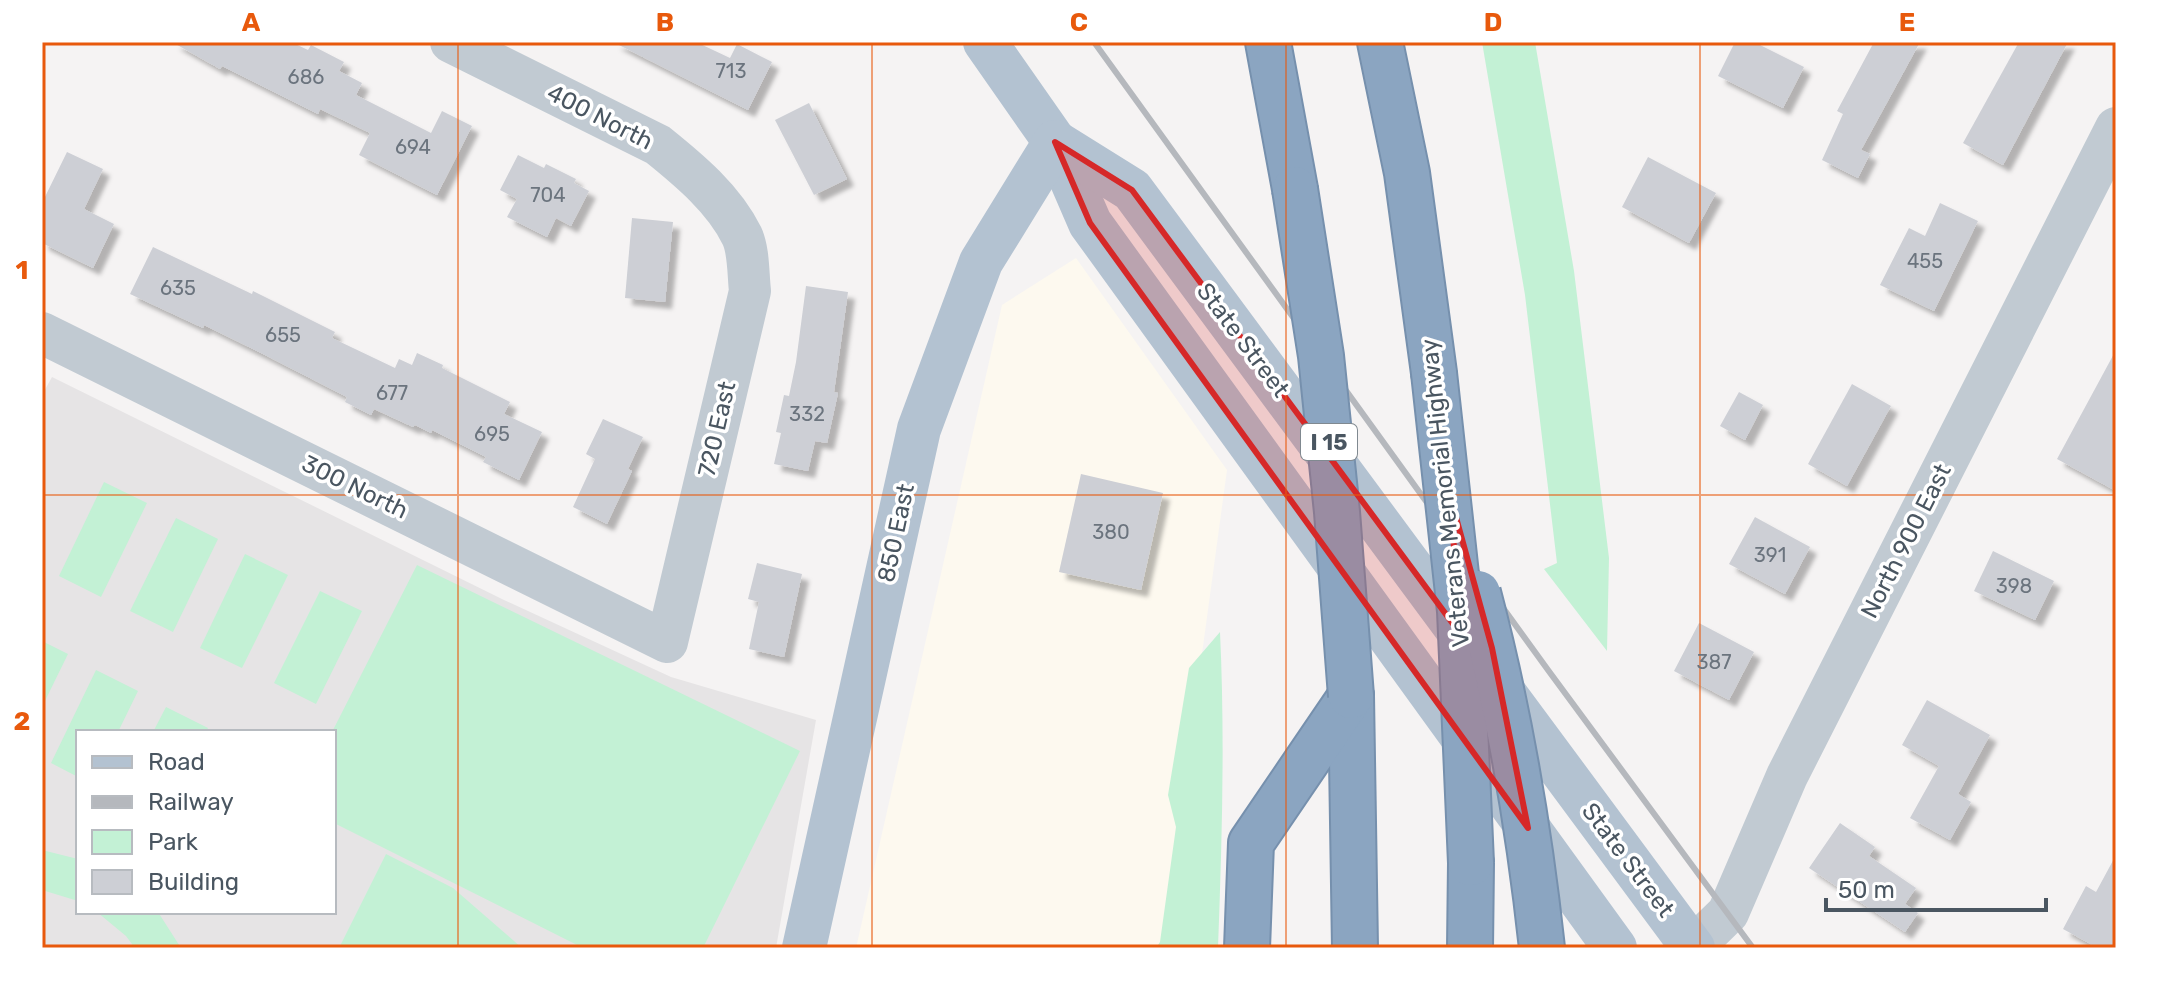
<svg xmlns="http://www.w3.org/2000/svg" width="2158" height="990" font-family="Rubik,sans-serif">
<style>
.commercial{fill:#fdf9ef}
.education{fill:#e6e4e5;fill-rule:evenodd}
.green{fill:#c3f1d5}
.building{fill:#cdcfd5;filter:url(#shadow)}
.lines{fill:none;stroke-linecap:round;stroke-linejoin:round}
.highway-casing{stroke:#7690ad;stroke-width:48}
.minor{stroke:#c1cad2;stroke-width:42}
.major{stroke:#b3c2d1;stroke-width:44}
.highway{stroke:#8ba5c1;stroke-width:44}
.rail{stroke:#b5b8bd;stroke-width:6}
.highway-bridge-casing{stroke:#7690ad;stroke-width:48;stroke-linecap:butt}
.highway-bridge{stroke:#8ba5c1;stroke-width:44}
.marked{fill:#d62828;fill-opacity:0.2;stroke:#d62828;stroke-width:6;stroke-linejoin:round}
.grid{fill:none;stroke:#e8590c;stroke-width:2;stroke-opacity:0.55}
.labels{text-anchor:middle;dominant-baseline:central;stroke-width:7;stroke-linejoin:round;paint-order:stroke}
.number-label{font-size:20px;fill:#6b747e}
.shield{fill:#fff;stroke:#808990;stroke-width:2}
.shield-label{font-size:22px;font-weight:bold;fill:#4a5661}
.street-label{font-size:24px;fill:#4a5661;stroke:#fff}
.neatline{fill:none;stroke:#e8590c;stroke-width:3}
.grid-label{font-size:26px;text-anchor:middle;font-weight:bold;fill:#e8590c}
</style>
<defs>
<filter id="shadow"><feDropShadow dx="7" dy="7" stdDeviation="2" flood-color="#0004"/></filter>
</defs>
<rect width="100%" height="100%" fill="#f5f3f3"/>
<!-- commercial -->
<polygon class="commercial" points="1076,258 1227,470 1162,948 856,948 1002,305"/>
<!-- education -->
<path class="education" d="M52,377L504,600L671,677L816,720L776,948H42V395ZM78,732H334V912H78Z"/>
<!-- green -->
<g class="green">
<polygon points="1482,42 1535,42 1574,271 1609,558 1607,651 1544,569 1557,563 1525,295"/>
<polygon points="104,482 147,503 101,597 59,576"/>
<polygon points="176,518 218,539 173,632 130,611"/>
<polygon points="245,554 288,575 242,668 200,648"/>
<polygon points="417,565 800,751 703,948 583,948 334,823 334,732 332,732"/>
<polygon points="320,591 362,611 316,704 274,683"/>
<path d="M1220,632C1225,737 1222,842 1218,948H1156L1160,942L1176,827L1168,795L1189,668Z"/>
<polygon points="42,641 68,654 42,707"/>
<polygon points="96,670 138,691 118,732 78,732 78,777 51,763"/>
<polygon points="166,707 208,728 206,732 153,732"/>
<polygon points="42,850 78,859 78,901 42,890"/>
<polygon points="386,854 453,888 522,948 339,948"/>
<polygon points="97,912 158,912 181,948 135,948 126,936"/>
</g>
<!-- building -->
<g class="building">
<polygon points="172,42 291,42 308,50 311,45 344,62 339,71 362,83 356,95 431,133 442,111 472,126 437,195 359,155 370,133 320,109 318,114 222,66 220,69"/>
<polygon points="613,42 696,42 730,58 737,44 772,62 748,110"/>
<polygon points="1735,42 1754,42 1804,67 1783,108 1718,76"/>
<polygon points="1874,42 1920,42 1861,150 1870,154 1858,178 1822,160 1843,114 1837,111"/>
<polygon points="2019,42 2068,42 2003,165 1963,143"/>
<polygon points="809,103 847,179 814,195 775,120"/>
<polygon points="67,152 103,169 84,209 114,224 93,268 42,243 42,203"/>
<polygon points="518,155 544,168 546,164 576,179 574,183 589,191 571,226 556,218 547,237 507,217 517,199 500,190"/>
<polygon points="1648,157 1716,193 1689,243 1622,207"/>
<polygon points="1940,203 1978,221 1934,311 1880,285 1909,228 1925,236"/>
<polygon points="632,218 673,222 665,302 625,298"/>
<polygon points="153,247 252,294 253,291 335,332 332,338 395,368 399,359 412,365 417,353 443,365 442,368 510,402 504,414 542,432 519,480 483,462 486,457 432,430 431,433 415,425 413,427 374,409 371,415 345,402 347,397 263,354 204,325 203,328 130,294"/>
<polygon points="806,286 848,292 834,392 838,393 827,443 815,441 808,471 774,464 781,433 776,432 784,395 789,396 796,362"/>
<polygon points="2116,350 2116,491 2057,459"/>
<polygon points="1852,384 1891,406 1847,486 1808,464"/>
<polygon points="1739,392 1763,405 1745,440 1720,426"/>
<polygon points="603,419 643,437 628,469 632,471 607,524 573,507 595,459 586,454"/>
<polygon points="1081,474 1163,493 1141,590 1059,572"/>
<polygon points="1755,517 1810,547 1785,594 1729,564"/>
<polygon points="1993,551 2054,581 2035,620 1974,591"/>
<polygon points="757,563 802,574 784,657 749,649 759,602 748,599"/>
<polygon points="1699,623 1754,652 1729,700 1674,671"/>
<polygon points="1927,700 1990,735 1958,794 1971,802 1950,840 1910,818 1939,766 1902,745"/>
<polygon points="1840,823 1875,847 1869,856 1916,888 1905,904 1918,913 1905,932 1809,868"/>
<polygon points="2116,855 2116,948 2098,948 2063,929 2086,886 2096,892"/>
</g>
<g class="lines">
<!-- highway casing -->
<g class="highway-casing">
<g id="highway">
<polyline points="1268,42 1295,189"/>
<polyline points="1380,42 1407,173 1434,373"/>
<polyline points="1351,696 1355,948"/>
<polyline points="1247,948 1251,843 1351,696"/>
<polyline points="1470,948 1471,863"/>
</g>
</g>
<!-- minor -->
<g class="minor">
<path d="M42,333L667,642L750,291C748,274 749,251 742,236C724,199 689,170 658,145L451,42"/>
<polyline points="1692,948 1728,913 1787,776 2116,128"/>
</g>
<!-- major -->
<g class="major">
<polyline points="985,42 1055,142 1090,223 1615,948"/>
<polyline points="1055,142 1132,190 1693,948"/>
<polyline points="804,948 919,429 981,262 1055,142"/>
</g>
<!-- highway -->
<use href="#highway" class="highway"/>
<!-- rail -->
<polyline class="rail" points="1094,42 1548,670 1753,948"/>
<!-- highway-bridge casing -->
<g class="highway-bridge-casing">
<g id="highway-bridge">
<polyline points="1295,189 1321,356 1337,512 1351,696"/>
<polyline points="1434,373 1460,611 1471,863"/>
<path d="M1478,593C1509,710 1529,828 1542,948"/>
</g>
</g>
<!-- highway-bridge -->
<use href="#highway-bridge" class="highway-bridge"/>
</g>
<!-- marked area -->
<path class="marked" d="M1055,142L1132,190L1462,636L1449,492L1492,648L1528,828L1090,223Z"/>
<!-- grid -->
<path class="grid" d="M458,42V948M872,42V948M1286,42V948M1700,42V948M42,495H2116"/>
<g class="labels">
<!-- number labels -->
<g class="number-label">
<text x="731" y="71">713</text>
<text x="306" y="77">686</text>
<text x="413" y="147">694</text>
<text x="548" y="195">704</text>
<text x="1925" y="261">455</text>
<text x="178" y="288">635</text>
<text x="283" y="335">655</text>
<text x="392" y="393">677</text>
<text x="807" y="414">332</text>
<text x="492" y="434">695</text>
<text x="1111" y="532">380</text>
<text x="1770" y="555">391</text>
<text x="2014" y="586">398</text>
<text x="1714" y="662">387</text>
</g>
<!-- shield labels -->
<rect class="shield" x="1301" y="424" width="56" height="36" rx="6"/>
<g class="shield-label">
<text x="1329" y="442">I 15</text>
</g>
<!-- street labels -->
<g class="street-label">
<text transform="translate(600 117) rotate(27)">400 North</text>
<text transform="translate(1243 340) rotate(53)">State Street</text>
<text transform="translate(717 429) rotate(-77)">720 East</text>
<text transform="translate(355 487) rotate(26)">300 North</text>
<text transform="translate(1445 493) rotate(-96)">Veterans Memorial Highway</text>
<text transform="translate(896 533) rotate(-78)">850 East</text>
<text transform="translate(1906 541) rotate(-63)">North 900 East</text>
<text transform="translate(1628 860) rotate(53)">State Street</text>
</g>
</g>
<!-- border -->
<rect width="2158" height="990" fill="none" stroke="#ffffff" stroke-width="88"/>
<!-- legend -->
<rect x="76" y="730" width="260" height="184" fill="#ffffff" stroke="#b7bbc0" stroke-width="2"/>
<rect x="92" y="756" width="40" height="12" fill="#b3c2d1" stroke="#b7bbc0" stroke-width="2"/>
<text x="148" y="770" font-size="24" fill="#4a5661">Road</text>
<rect x="92" y="796" width="40" height="12" fill="#b5b8bd" stroke="#b7bbc0" stroke-width="2"/>
<text x="148" y="810" font-size="24" fill="#4a5661">Railway</text>
<rect x="92" y="830" width="40" height="24" fill="#c3f1d5" stroke="#b7bbc0" stroke-width="2"/>
<text x="148" y="850" font-size="24" fill="#4a5661">Park</text>
<rect x="92" y="870" width="40" height="24" fill="#cdcfd5" stroke="#b7bbc0" stroke-width="2"/>
<text x="148" y="890" font-size="24" fill="#4a5661">Building</text>
<!-- scale -->
<path d="M1826 898v12h220v-12" fill="none" stroke="#4a5661" stroke-width="4"/>
<text x="1838" y="898" font-size="24" fill="#4a5661" stroke="#ffffff" stroke-width="6" paint-order="stroke">50 m</text>
<rect x="44" y="44" width="2070" height="902" class="neatline"/>
<g class="grid-label">
<text x="251" y="31">A</text>
<text x="665" y="31">B</text>
<text x="1079" y="31">C</text>
<text x="1493" y="31">D</text>
<text x="1907" y="31">E</text>
<text x="22" y="279">1</text>
<text x="22" y="730">2</text>
</g>
</svg>
